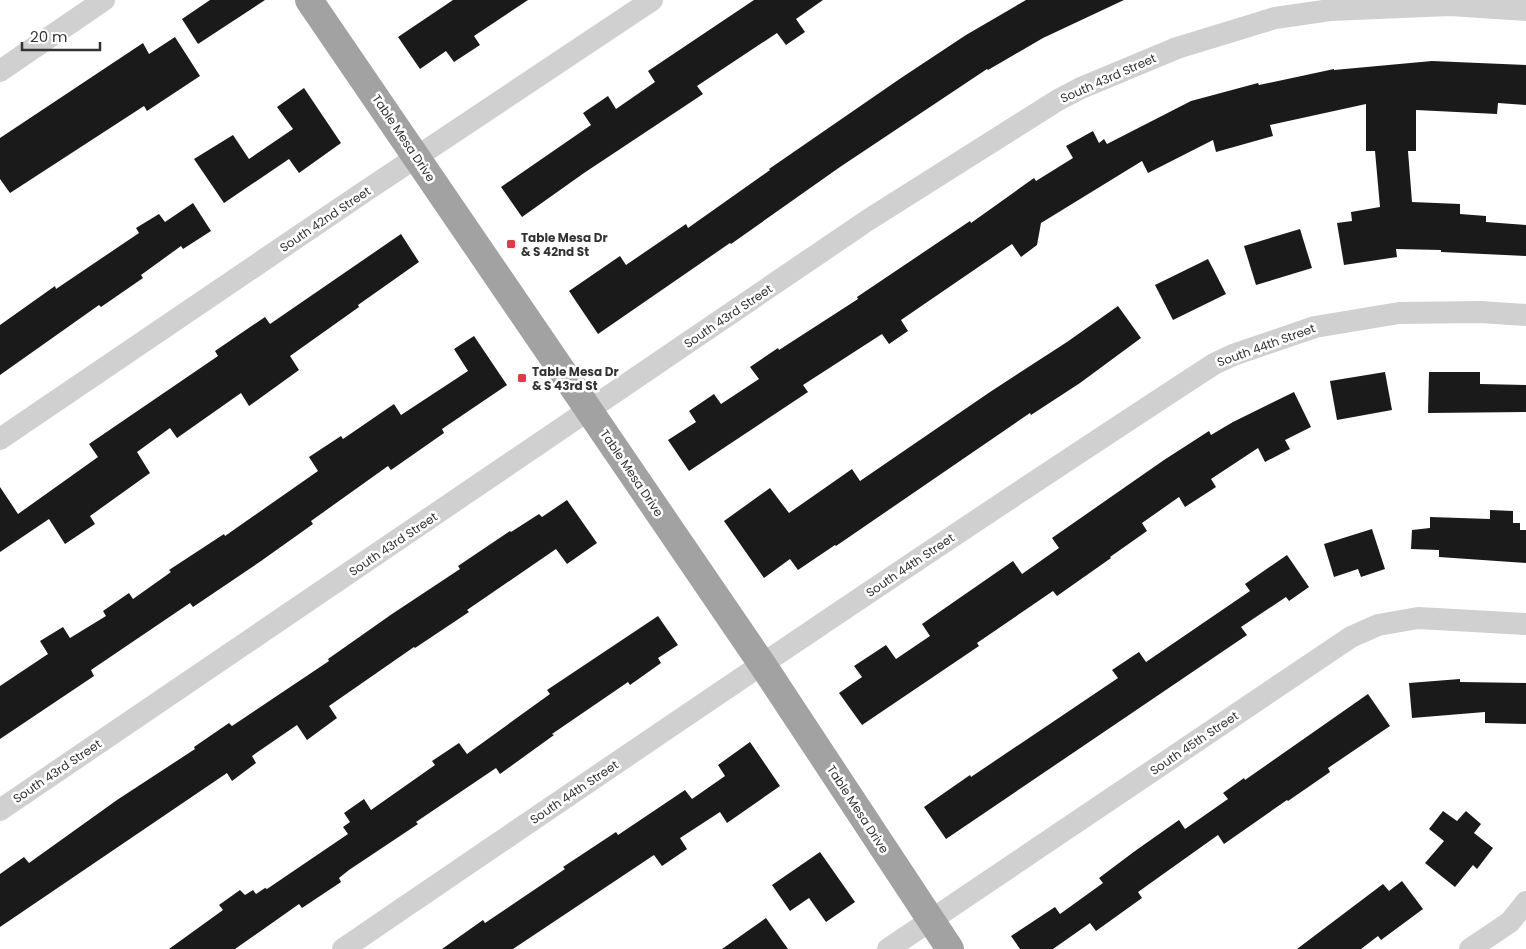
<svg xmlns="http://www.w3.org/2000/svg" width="1526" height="949" font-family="Poppins,sans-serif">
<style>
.building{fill:#1a1a1a}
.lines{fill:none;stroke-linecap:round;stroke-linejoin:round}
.minor{stroke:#d0d0d0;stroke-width:22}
.trunk{stroke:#a2a2a2;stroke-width:28}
.poi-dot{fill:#e63946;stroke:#fff;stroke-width:2}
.labels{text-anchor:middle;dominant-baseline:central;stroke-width:5;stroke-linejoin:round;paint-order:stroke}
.street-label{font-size:12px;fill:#333;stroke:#fff}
.poi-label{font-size:12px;font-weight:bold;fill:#333;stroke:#fff;text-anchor:start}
</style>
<rect width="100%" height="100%" fill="#fff"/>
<!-- building -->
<g class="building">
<polygon points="210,0 265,0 198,44 182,19"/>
<polygon points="453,0 528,0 474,36 480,45 454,62 446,51 420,69 398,37"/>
<polygon points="754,0 823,0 796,19 805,32 786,45 777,33 697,86 703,94 584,173 522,217 501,187 591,125 583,113 608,96 616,109 655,82 648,71"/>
<polygon points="1026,0 1124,0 1043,38 988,70 987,69 840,167 731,244 730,243 598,334 569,291 620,256 626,265 686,224 688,228 770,170 769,169 901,78 966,35"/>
<polygon points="175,37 200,76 147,111 144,106 10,193 0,179 0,138 143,43 149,54"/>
<polygon points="1432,61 1526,65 1526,105 1498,103 1497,114 1416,110 1416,151 1408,151 1412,202 1460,204 1460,214 1486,216 1486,222 1526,225 1526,256 1441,252 1441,250 1396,249 1397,257 1344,265 1337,223 1352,221 1351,212 1380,207 1375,151 1366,151 1366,104 1270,125 1273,136 1216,152 1213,140 1148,173 1142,161 1041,223 1037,245 1021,257 1012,244 901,320 908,331 889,344 882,334 803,385 808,392 689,471 668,440 696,422 689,411 714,394 721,404 759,379 750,367 778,348 779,350 858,299 857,297 970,221 971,223 1034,178 1036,181 1073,158 1066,146 1093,131 1099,143 1104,139 1107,144 1191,101 1258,83 1259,85 1334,69 1334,70"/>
<polygon points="304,88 341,143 299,173 289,159 224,203 194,159 233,135 249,159 293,129 277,107"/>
<polygon points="193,203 211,231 183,249 181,246 141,275 143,278 101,307 99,305 0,375 0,325 55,286 56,289 139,233 136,228 159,214 165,222"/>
<polygon points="1300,229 1312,268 1256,285 1244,246"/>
<polygon points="401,234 419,262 358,305 359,307 290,356 299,370 249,406 241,393 177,438 170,428 137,452 150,473 90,516 95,524 65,544 49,519 0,552 0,487 18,514 98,457 89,444 218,356 215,351 265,317 270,324"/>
<polygon points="1208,259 1226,294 1173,320 1155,285"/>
<polygon points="1118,306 1141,338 1080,383 1031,415 1030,413 836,546 835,545 798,570 790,559 764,578 724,521 770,488 789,513 852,469 860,481 990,392 1067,342"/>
<polygon points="474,336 507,385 442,429 444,433 391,470 388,466 311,521 313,524 261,561 193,607 190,603 91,670 94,676 0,739 0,686 48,654 40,641 63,627 70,638 106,616 103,611 129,593 133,599 171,572 169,570 224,534 225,536 318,471 309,457 341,436 343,439 394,404 401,415 468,371 454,349"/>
<polygon points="1385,372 1392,410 1337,420 1330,381"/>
<polygon points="1429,372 1480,372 1480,384 1526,385 1526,412 1428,413"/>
<polygon points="1294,392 1311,427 1285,440 1290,449 1265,462 1258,448 1211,479 1216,487 1185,507 1179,497 1142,523 1147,531 1110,557 1111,558 1057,596 1053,591 977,643 979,646 862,725 839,693 862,677 854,666 886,645 896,659 930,636 922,624 1013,561 1022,574 1059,548 1052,538 1164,460 1209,431 1211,435 1233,422"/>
<polygon points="567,500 597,543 567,564 556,549 467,610 469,612 415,648 414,647 329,706 337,718 307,740 297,725 252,756 256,763 232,781 227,773 0,927 0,874 24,857 29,863 117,800 195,749 194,747 229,723 232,726 329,661 328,659 392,614 460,569 458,566 510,531 511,532 539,514 542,517"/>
<polygon points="1490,510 1513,511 1513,523 1520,523 1520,530 1526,530 1526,563 1439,557 1439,550 1411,549 1412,530 1430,528 1430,517 1490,519"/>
<polygon points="1372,529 1385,569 1361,577 1358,569 1334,577 1324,544"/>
<polygon points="1287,555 1309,587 1289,601 1286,597 1241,627 1247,635 946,839 924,807 970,775 971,777 1118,678 1112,670 1139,652 1146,662 1250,591 1245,584"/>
<polygon points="658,616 678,645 658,658 661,663 630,685 628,682 552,734 554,735 500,774 496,768 416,822 418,824 349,870 339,878 341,882 302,908 299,904 235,949 169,949 223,910 219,905 240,890 245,895 253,890 256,894 265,888 267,889 348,834 343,827 350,822 344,813 364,799 371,810 435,765 432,761 459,743 467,754 550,694 547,690"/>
<polygon points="1460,679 1460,682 1526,683 1526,724 1485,723 1485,712 1412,718 1409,683"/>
<polygon points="1368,694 1390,726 1328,768 1330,772 1288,801 1287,800 1224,844 1218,835 1138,892 1142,898 1096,931 1090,923 1053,949 1020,949 1011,936 1055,907 1060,914 1103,883 1099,878 1135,851 1179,820 1185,829 1228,799 1223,793 1244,778 1245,780"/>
<polygon points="750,742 780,786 727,823 720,812 680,838 687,849 662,866 654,855 513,949 442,949 483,920 485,923 565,869 563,867 616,832 618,835 685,790 692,799 725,776 718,765"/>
<polygon points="1443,811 1457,821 1466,811 1481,824 1474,833 1493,848 1477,869 1473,865 1455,887 1425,863 1444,841 1429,829"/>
<polygon points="820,852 855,902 826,922 809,898 790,911 772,885"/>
<polygon points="1402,881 1423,909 1381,940 1378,936 1361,949 1297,949 1383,884 1389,891"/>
<polygon points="766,918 788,949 722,949"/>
</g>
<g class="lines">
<!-- minor -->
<g class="minor">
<polyline points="0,71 104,0"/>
<polyline points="0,439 361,194 652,0"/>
<polyline points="0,810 868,220 1058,100 1081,88 1177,48 1275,18 1330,10 1450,5 1526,10"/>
<path d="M343,949C632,752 921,555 1214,364L1233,355L1315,327L1399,313L1480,312L1526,315"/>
<polyline points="888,949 1351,637 1378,625 1418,618 1526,624"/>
<polyline points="1470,949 1510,922 1526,902"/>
</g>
<!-- trunk -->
<polyline class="trunk" points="309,0 762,664 950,949"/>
</g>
<!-- markers -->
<g class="poi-dot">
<rect x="506" y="239" width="10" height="10" rx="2.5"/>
<rect x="517" y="373" width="10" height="10" rx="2.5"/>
</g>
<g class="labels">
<!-- street labels -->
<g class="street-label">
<text transform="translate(1108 78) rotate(-24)">South 43rd Street</text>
<text transform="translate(404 138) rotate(56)">Table Mesa Drive</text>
<text transform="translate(325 219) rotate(-34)">South 42nd Street</text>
<text transform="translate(728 316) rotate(-34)">South 43rd Street</text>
<text transform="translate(1266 345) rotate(-20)">South 44th Street</text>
<text transform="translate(632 473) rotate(56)">Table Mesa Drive</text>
<text transform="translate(393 544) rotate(-34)">South 43rd Street</text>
<text transform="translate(910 565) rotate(-34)">South 44th Street</text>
<text transform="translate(1194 743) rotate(-34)">South 45th Street</text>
<text transform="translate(57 771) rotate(-34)">South 43rd Street</text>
<text transform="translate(574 792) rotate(-34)">South 44th Street</text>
<text transform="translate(858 809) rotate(57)">Table Mesa Drive</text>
</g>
<!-- poi labels -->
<g class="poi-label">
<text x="521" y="237">Table Mesa Dr<tspan x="521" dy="14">&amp; S 42nd St</tspan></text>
<text x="532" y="371">Table Mesa Dr<tspan x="532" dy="14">&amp; S 43rd St</tspan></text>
</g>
</g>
<!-- scale -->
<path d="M22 42v8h78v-8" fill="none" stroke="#333333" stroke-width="2.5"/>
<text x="30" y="42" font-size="15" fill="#333333" stroke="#ffffff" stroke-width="4" paint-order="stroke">20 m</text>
</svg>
